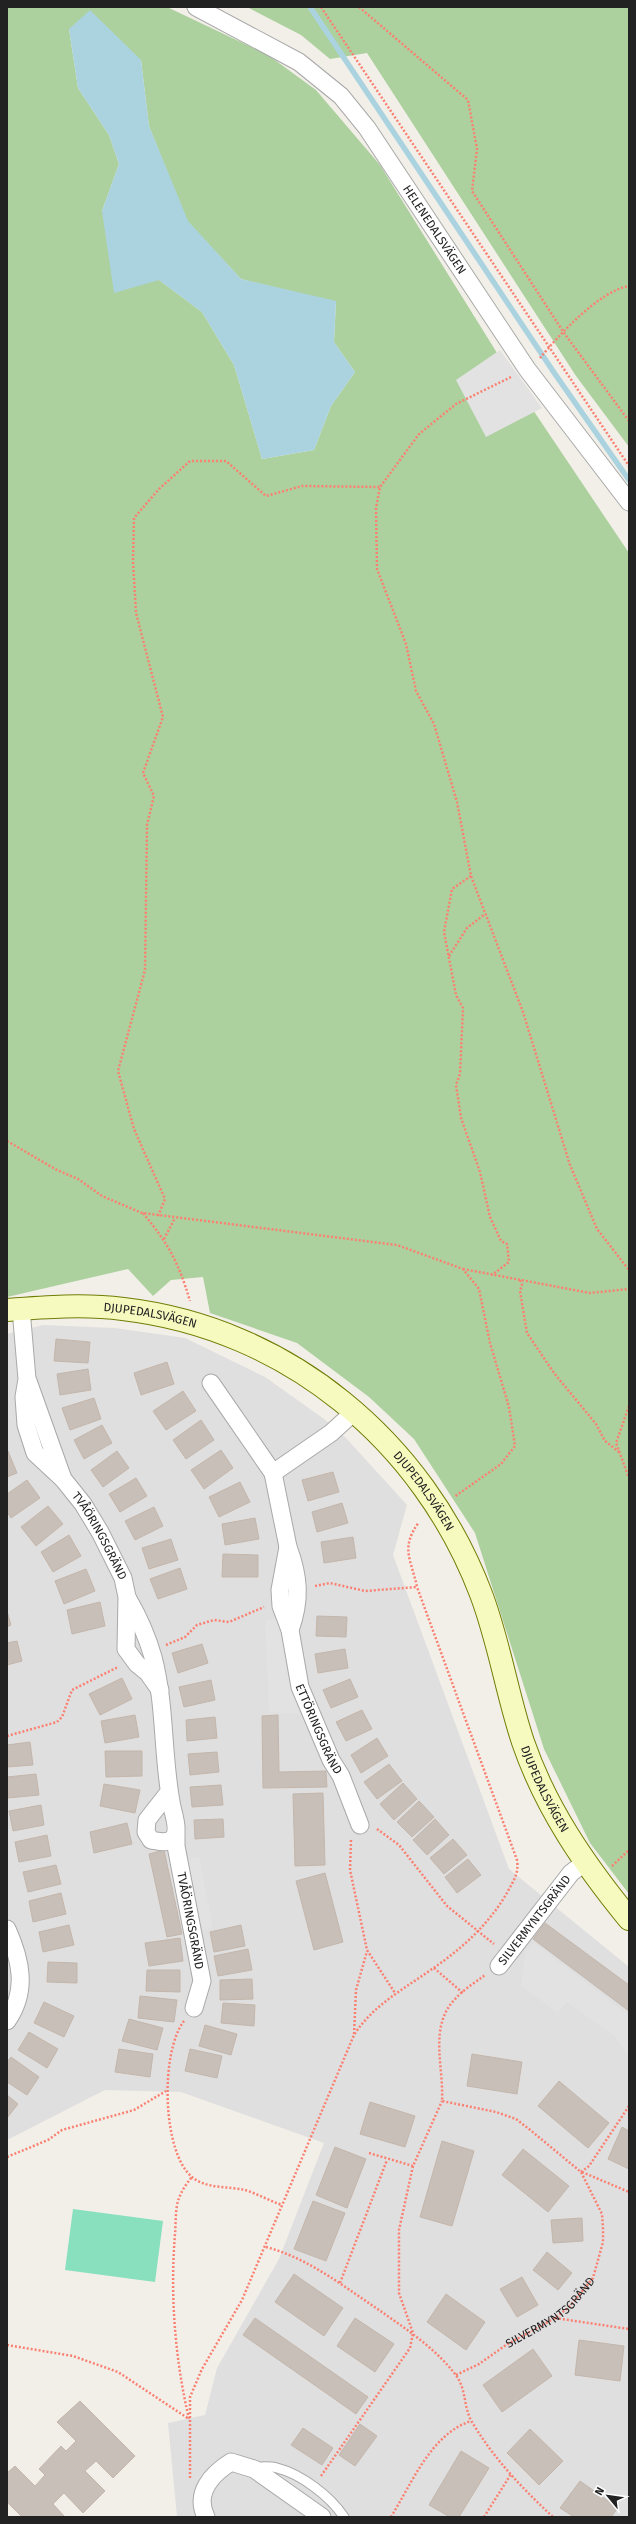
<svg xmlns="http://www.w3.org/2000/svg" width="636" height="2524" font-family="'Fira Sans',sans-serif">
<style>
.residential{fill:#e0dfdf}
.forest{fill:#add19e;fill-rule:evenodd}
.pitch{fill:#88e0be}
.parking{fill:#e2e2e2}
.water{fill:#aad3df}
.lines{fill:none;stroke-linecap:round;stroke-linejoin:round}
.stream{stroke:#aad3df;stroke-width:5.5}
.building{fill:#c7bfb8;stroke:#c4b6ab}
.lane-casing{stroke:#a9a9a9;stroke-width:11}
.street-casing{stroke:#a9a9a9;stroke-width:19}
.secondary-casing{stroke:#707d05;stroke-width:24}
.path{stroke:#fa8072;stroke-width:2.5;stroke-dasharray:2 2;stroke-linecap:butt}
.lane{stroke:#fff;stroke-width:9}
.street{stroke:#fff;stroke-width:17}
.secondary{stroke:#f7fabf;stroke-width:22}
.labels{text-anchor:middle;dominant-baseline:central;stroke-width:3;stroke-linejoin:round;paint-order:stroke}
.street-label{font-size:12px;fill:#222;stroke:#fff}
</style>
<rect width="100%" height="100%" fill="#f2efe9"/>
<!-- residential -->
<polygon class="residential" points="43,1325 115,1328 185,1338 265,1377 324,1419 346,1438 407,1505 393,1555 509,1869 629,1967 629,2517 177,2517 168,2423 205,2415 217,2368 279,2259 324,2143 181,2092 105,2090 7,2140 7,1334"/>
<!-- forest -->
<g class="forest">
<path d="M7,7H167L268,55L316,90L380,165L527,401L629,553V1894L590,1843L544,1749L475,1533L414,1439L369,1397L297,1343L210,1313L203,1277L171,1280L153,1296L128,1269L7,1297ZM69,29L141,60L149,126L187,221L241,279L336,302L334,342L355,372L331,406L314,450L262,459L234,365L202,312L159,280L102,211L119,164L109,135L78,88Z"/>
<polygon points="247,7 629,7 629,447 576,376 367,53 330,59 301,35"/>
</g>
<!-- pitch -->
<polygon class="pitch" points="73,2209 163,2221 155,2282 65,2270"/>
<!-- parking -->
<g class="parking">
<polygon points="500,350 542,408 486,437 456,380"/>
<polygon points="279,1617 284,1625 288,1669 293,1693 300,1714 269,1712 265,1621"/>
<polygon points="199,1857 213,1928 200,1931 186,1860"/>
<polygon points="533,1942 629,2015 629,2055 613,2035 567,2002 558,2013 521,1986 525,1951"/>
</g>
<!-- water -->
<polygon class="water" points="90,10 141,60 149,126 188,221 241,279 336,301 334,342 355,372 331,406 314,450 262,459 234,365 202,312 159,280 114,293 102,211 119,164 109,135 78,88 69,29"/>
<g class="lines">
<!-- stream -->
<polyline class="stream" points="310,7 555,374 629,480"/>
</g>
<!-- building -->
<g class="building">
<polygon points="56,1339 90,1342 88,1363 54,1361"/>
<polygon points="167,1362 174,1384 141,1395 134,1373"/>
<polygon points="88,1369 91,1390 60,1395 57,1374"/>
<polygon points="183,1391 196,1411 166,1430 153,1411"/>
<polygon points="94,1398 101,1419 70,1430 62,1408"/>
<polygon points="201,1420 214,1440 186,1459 173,1440"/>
<polygon points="102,1425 112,1443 84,1459 74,1440"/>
<polygon points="221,1450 233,1468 204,1489 191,1470"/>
<polygon points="8,1451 17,1473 7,1477 7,1452"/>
<polygon points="117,1451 129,1468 103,1487 91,1470"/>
<polygon points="333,1472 339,1492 308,1501 302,1480"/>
<polygon points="136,1478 147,1496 120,1512 109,1494"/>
<polygon points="27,1480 40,1498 11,1518 7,1512 7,1494"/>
<polygon points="240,1482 250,1502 219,1517 209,1497"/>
<polygon points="342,1503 348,1523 317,1532 312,1512"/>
<polygon points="48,1506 63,1524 36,1546 21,1527"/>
<polygon points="154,1507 163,1526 135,1540 125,1521"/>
<polygon points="255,1518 259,1539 225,1545 222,1524"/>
<polygon points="69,1535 81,1556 53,1572 41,1552"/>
<polygon points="353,1537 356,1558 324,1563 321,1542"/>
<polygon points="171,1539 178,1560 149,1569 142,1548"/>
<polygon points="223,1554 258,1555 258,1577 222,1577"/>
<polygon points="180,1568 187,1589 158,1599 150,1579"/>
<polygon points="86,1569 95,1591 64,1604 55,1581"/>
<polygon points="100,1602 105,1626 72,1634 67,1610"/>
<polygon points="7,1611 11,1625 7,1627"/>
<polygon points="317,1616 347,1617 346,1637 316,1636"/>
<polygon points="17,1641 22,1661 7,1665 7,1643"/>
<polygon points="202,1644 208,1663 178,1673 172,1653"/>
<polygon points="345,1649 348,1668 318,1673 315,1654"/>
<polygon points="122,1678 132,1699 100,1715 89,1694"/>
<polygon points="350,1679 358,1697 331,1708 323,1690"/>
<polygon points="211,1680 215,1700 184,1707 179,1687"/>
<polygon points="362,1710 372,1729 346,1741 336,1722"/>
<polygon points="135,1715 139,1737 105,1743 101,1721"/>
<polygon points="278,1715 279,1772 326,1771 327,1787 263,1788 262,1716"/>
<polygon points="215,1717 217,1738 187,1741 186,1720"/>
<polygon points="377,1738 388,1756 361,1773 351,1755"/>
<polygon points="30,1742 33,1765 7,1767 7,1745"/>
<polygon points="105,1751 142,1751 142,1776 106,1777"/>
<polygon points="217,1752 219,1772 190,1775 188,1754"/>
<polygon points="389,1764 402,1781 377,1799 364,1782"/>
<polygon points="36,1774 39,1795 8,1798 7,1777"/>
<polygon points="403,1783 417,1799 394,1820 380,1804"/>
<polygon points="104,1784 140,1790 135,1813 100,1806"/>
<polygon points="221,1785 223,1805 192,1807 190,1787"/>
<polygon points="323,1793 325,1865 295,1866 293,1794"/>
<polygon points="419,1801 434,1817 412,1837 397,1822"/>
<polygon points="41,1805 44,1825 13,1831 9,1811"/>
<polygon points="223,1819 224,1837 195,1839 194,1820"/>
<polygon points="435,1819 449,1835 427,1855 413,1840"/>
<polygon points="127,1823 132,1844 94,1853 90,1832"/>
<polygon points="47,1835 51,1856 19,1862 15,1842"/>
<polygon points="453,1839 467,1855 444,1874 430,1858"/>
<polygon points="164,1850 182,1934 167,1937 149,1854"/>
<polygon points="468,1859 481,1875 457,1893 445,1877"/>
<polygon points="56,1865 61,1884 28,1892 23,1872"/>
<polygon points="325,1873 343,1942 314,1950 296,1881"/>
<polygon points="61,1893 66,1914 33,1922 29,1901"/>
<polygon points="545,1923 629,1985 629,2011 533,1939"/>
<polygon points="69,1925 74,1945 43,1952 39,1932"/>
<polygon points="241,1925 245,1946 214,1952 210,1932"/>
<polygon points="180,1938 183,1961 149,1966 145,1943"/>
<polygon points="248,1949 252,1970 218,1976 214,1956"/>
<polygon points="48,1962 77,1963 77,1983 47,1982"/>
<polygon points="147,1970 180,1970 180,1992 146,1991"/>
<polygon points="252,1979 253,1999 220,2000 220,1980"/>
<polygon points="140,1996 177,2000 174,2022 138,2018"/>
<polygon points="44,2002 74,2016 64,2037 34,2023"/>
<polygon points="223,2003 255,2005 254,2026 221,2023"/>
<polygon points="129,2019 163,2028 157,2050 122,2041"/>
<polygon points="205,2025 237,2034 231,2055 199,2046"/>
<polygon points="29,2032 58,2049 47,2068 18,2050"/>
<polygon points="119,2049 153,2054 150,2077 115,2072"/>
<polygon points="190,2049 222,2056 217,2078 185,2071"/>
<polygon points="472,2054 522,2062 517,2094 467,2086"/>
<polygon points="11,2057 39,2077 27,2095 7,2082 7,2062"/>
<polygon points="559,2081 609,2123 588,2148 538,2106"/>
<polygon points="7,2095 18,2104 7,2118"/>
<polygon points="370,2102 415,2116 405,2147 360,2134"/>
<polygon points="622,2127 629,2131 629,2169 608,2159"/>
<polygon points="442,2141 474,2151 452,2226 420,2217"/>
<polygon points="335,2147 366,2159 347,2208 316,2195"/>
<polygon points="523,2149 569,2186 548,2212 502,2175"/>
<polygon points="313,2201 345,2213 326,2261 294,2249"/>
<polygon points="582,2218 583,2241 553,2243 551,2220"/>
<polygon points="547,2252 572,2273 558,2290 533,2270"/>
<polygon points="294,2274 343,2308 324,2336 275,2302"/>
<polygon points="522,2277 538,2305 517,2317 500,2289"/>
<polygon points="446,2294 485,2322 466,2350 427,2322"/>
<polygon points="255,2318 368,2397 356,2414 243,2335"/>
<polygon points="355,2318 394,2344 375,2372 337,2346"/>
<polygon points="579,2340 624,2346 620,2381 575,2375"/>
<polygon points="533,2349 552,2376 502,2412 483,2385"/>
<polygon points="80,2401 135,2456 113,2478 96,2461 85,2471 105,2491 83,2513 64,2493 53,2504 65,2517 22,2517 7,2502 7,2473 15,2466 35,2486 45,2475 39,2469 61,2446 66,2451 76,2441 57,2422"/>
<polygon points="360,2424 377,2436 355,2466 339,2455"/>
<polygon points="303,2428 333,2448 322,2465 291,2445"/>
<polygon points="530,2429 563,2461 539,2485 507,2453"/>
<polygon points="461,2451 489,2468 459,2517 450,2517 429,2505"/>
<polygon points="580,2481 618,2508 611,2517 574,2517 560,2508"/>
</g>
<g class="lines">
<!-- lane casing -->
<g class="lane-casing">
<path id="lane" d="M255,2467C262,2467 270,2466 277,2468C301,2474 330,2496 344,2517"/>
</g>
<!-- street casing -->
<g class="street-casing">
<g id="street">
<path id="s2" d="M196,7L299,62L341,96L367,128L527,369L629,502"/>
<path id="s3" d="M21,1309L27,1379L24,1397L26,1425L35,1453L63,1479L83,1504L100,1532L123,1578L127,1597L126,1649L137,1664L148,1673L160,1690"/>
<polyline points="28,1381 63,1479"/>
<path id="s4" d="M211,1383L273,1473L288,1547L280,1590L281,1606L290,1630L300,1687L331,1760L341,1776L360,1825"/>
<polyline points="273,1473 331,1433 354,1412"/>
<path d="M288,1547C299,1576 301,1600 290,1630"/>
<path d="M128,1599C139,1618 147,1636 153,1657C166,1706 162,1758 172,1807C174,1816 180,1833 172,1839C166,1844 158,1841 151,1840L146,1832L147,1820L169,1792"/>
<path id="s5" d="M176,1832V1846L202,1981L194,2008"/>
<path d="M7,1929C21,1960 28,1991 7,2021"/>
<path id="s6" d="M499,1966L571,1873L584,1863"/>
<path d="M206,2517C194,2493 212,2474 231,2462L254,2469L322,2517"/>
</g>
</g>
<!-- secondary casing -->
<g class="secondary-casing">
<g id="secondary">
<path id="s7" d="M7,1310C45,1307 85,1304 123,1309C287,1328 423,1441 481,1594C499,1641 507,1694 523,1742C546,1809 585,1865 629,1919"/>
</g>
</g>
<!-- path -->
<g class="path">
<polyline points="321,7 629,466"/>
<polyline points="359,7 468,100 477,149 472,191 564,333 629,421"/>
<path d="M540,358C559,335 599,291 629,286"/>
<polyline points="511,377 456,404 419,434 380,487 376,508 377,569 406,644 416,691 434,724 457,802 471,876 523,1012 570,1165 597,1229 629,1270"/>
<polyline points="471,876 452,889 444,932 456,995 463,1008 460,1074 456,1085 461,1118 480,1172 490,1217 501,1241 507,1244 509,1262 492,1275"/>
<polyline points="449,956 467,928 485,914"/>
<polyline points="7,1141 57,1170 78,1179 102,1196 142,1213 397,1245 463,1269 479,1289 490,1343 509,1407 515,1446 501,1464 454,1497"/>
<path d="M143,1213C169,1245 178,1261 190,1301"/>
<polyline points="158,1216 165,1199 134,1129 118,1071 145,970 147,825 154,796 143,773 163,717 136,613 133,561 134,518 159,489 190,461 226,461 266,496 302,486 380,487"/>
<polyline points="164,1239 175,1218"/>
<polyline points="463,1269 590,1293 629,1289"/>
<polyline points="520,1280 522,1285 520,1291 527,1333 554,1373 596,1424 605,1441 619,1452"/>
<polyline points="629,1406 616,1443 629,1478"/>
<path d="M315,1586L330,1583L365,1591L417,1587C411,1559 400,1548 419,1522"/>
<polyline points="166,1645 185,1637 197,1625 214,1620 229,1622 264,1607"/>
<polyline points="7,1736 57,1722 62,1717 72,1690 118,1667"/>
<polyline points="377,1829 399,1845 447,1906 494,1944"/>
<polyline points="351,1840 350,1870 367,1950 395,1993"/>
<polyline points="612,1866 629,1850"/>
<polyline points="434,1968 463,1993"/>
<path d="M184,2021C160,2052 162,2152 192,2177C206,2189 228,2186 245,2190C258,2194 270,2201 282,2205"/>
<polyline points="354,2034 356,1990 367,1951"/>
<polyline points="369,2153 413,2166"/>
<polyline points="7,2157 48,2140 62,2130 134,2110 166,2091"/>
<polyline points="581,2172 589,2166 629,2106"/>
<polyline points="582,2172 629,2192"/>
<path d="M266,2247C308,2258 343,2286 379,2310C406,2329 435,2348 455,2374C467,2389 463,2407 472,2422C494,2459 522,2488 553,2517"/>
<polyline points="340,2283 387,2160"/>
<polyline points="555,2318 629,2329"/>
<path d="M7,2345L73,2356L118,2372L189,2419C175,2359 170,2296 175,2234C176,2223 175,2208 179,2198C182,2190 187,2183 192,2177"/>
<path id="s1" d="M456,2375L479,2364L506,2345L555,2318L569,2307L593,2278L603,2242V2228L602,2214L581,2172L529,2129L516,2119L496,2112L442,2101C444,2066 428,2026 456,1998C464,1989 476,1982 485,1975"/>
<polyline points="321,2476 410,2348 413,2333 399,2293 399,2230 413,2166 442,2101"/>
<path d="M190,2478V2397L202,2369L242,2300L354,2035C373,2005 404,1989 432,1969C462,1949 491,1922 508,1891C514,1880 519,1873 517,1860L417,1587"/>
<path d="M391,2517C412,2483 431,2434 471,2421"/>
<polyline points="484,2517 511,2474"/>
</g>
<!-- lane -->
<use href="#lane" class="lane"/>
<!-- street -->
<use href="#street" class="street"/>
<!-- secondary -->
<use href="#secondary" class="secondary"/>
</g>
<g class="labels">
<!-- street labels -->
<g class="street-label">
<text stroke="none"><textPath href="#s2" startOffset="334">HELENEDALSVÄGEN</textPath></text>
<text stroke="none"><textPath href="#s7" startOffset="144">DJUPEDALSVÄGEN</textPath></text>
<text stroke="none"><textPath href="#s7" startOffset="479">DJUPEDALSVÄGEN</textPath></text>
<text stroke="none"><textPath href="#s3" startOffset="252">TVÅÖRINGSGRÄND</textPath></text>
<text stroke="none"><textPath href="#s4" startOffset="374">ETTÖRINGSGRÄND</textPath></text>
<text stroke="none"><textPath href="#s7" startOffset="803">DJUPEDALSVÄGEN</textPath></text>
<text stroke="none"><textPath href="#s6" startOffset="58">SILVERMYNTSGRÄND</textPath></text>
<text stroke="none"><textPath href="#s5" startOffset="90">TVÅÖRINGSGRÄND</textPath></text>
<text stroke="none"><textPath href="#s1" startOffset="114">SILVERMYNTSGRÄND</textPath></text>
</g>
</g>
<!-- border -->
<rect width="636" height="2524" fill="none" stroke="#222222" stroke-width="16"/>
<!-- north arrow -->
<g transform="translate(608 2496) rotate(299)" stroke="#ffffff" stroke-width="3" paint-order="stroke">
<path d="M0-3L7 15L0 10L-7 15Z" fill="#222222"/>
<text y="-6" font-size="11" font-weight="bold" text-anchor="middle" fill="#222222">N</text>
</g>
</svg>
